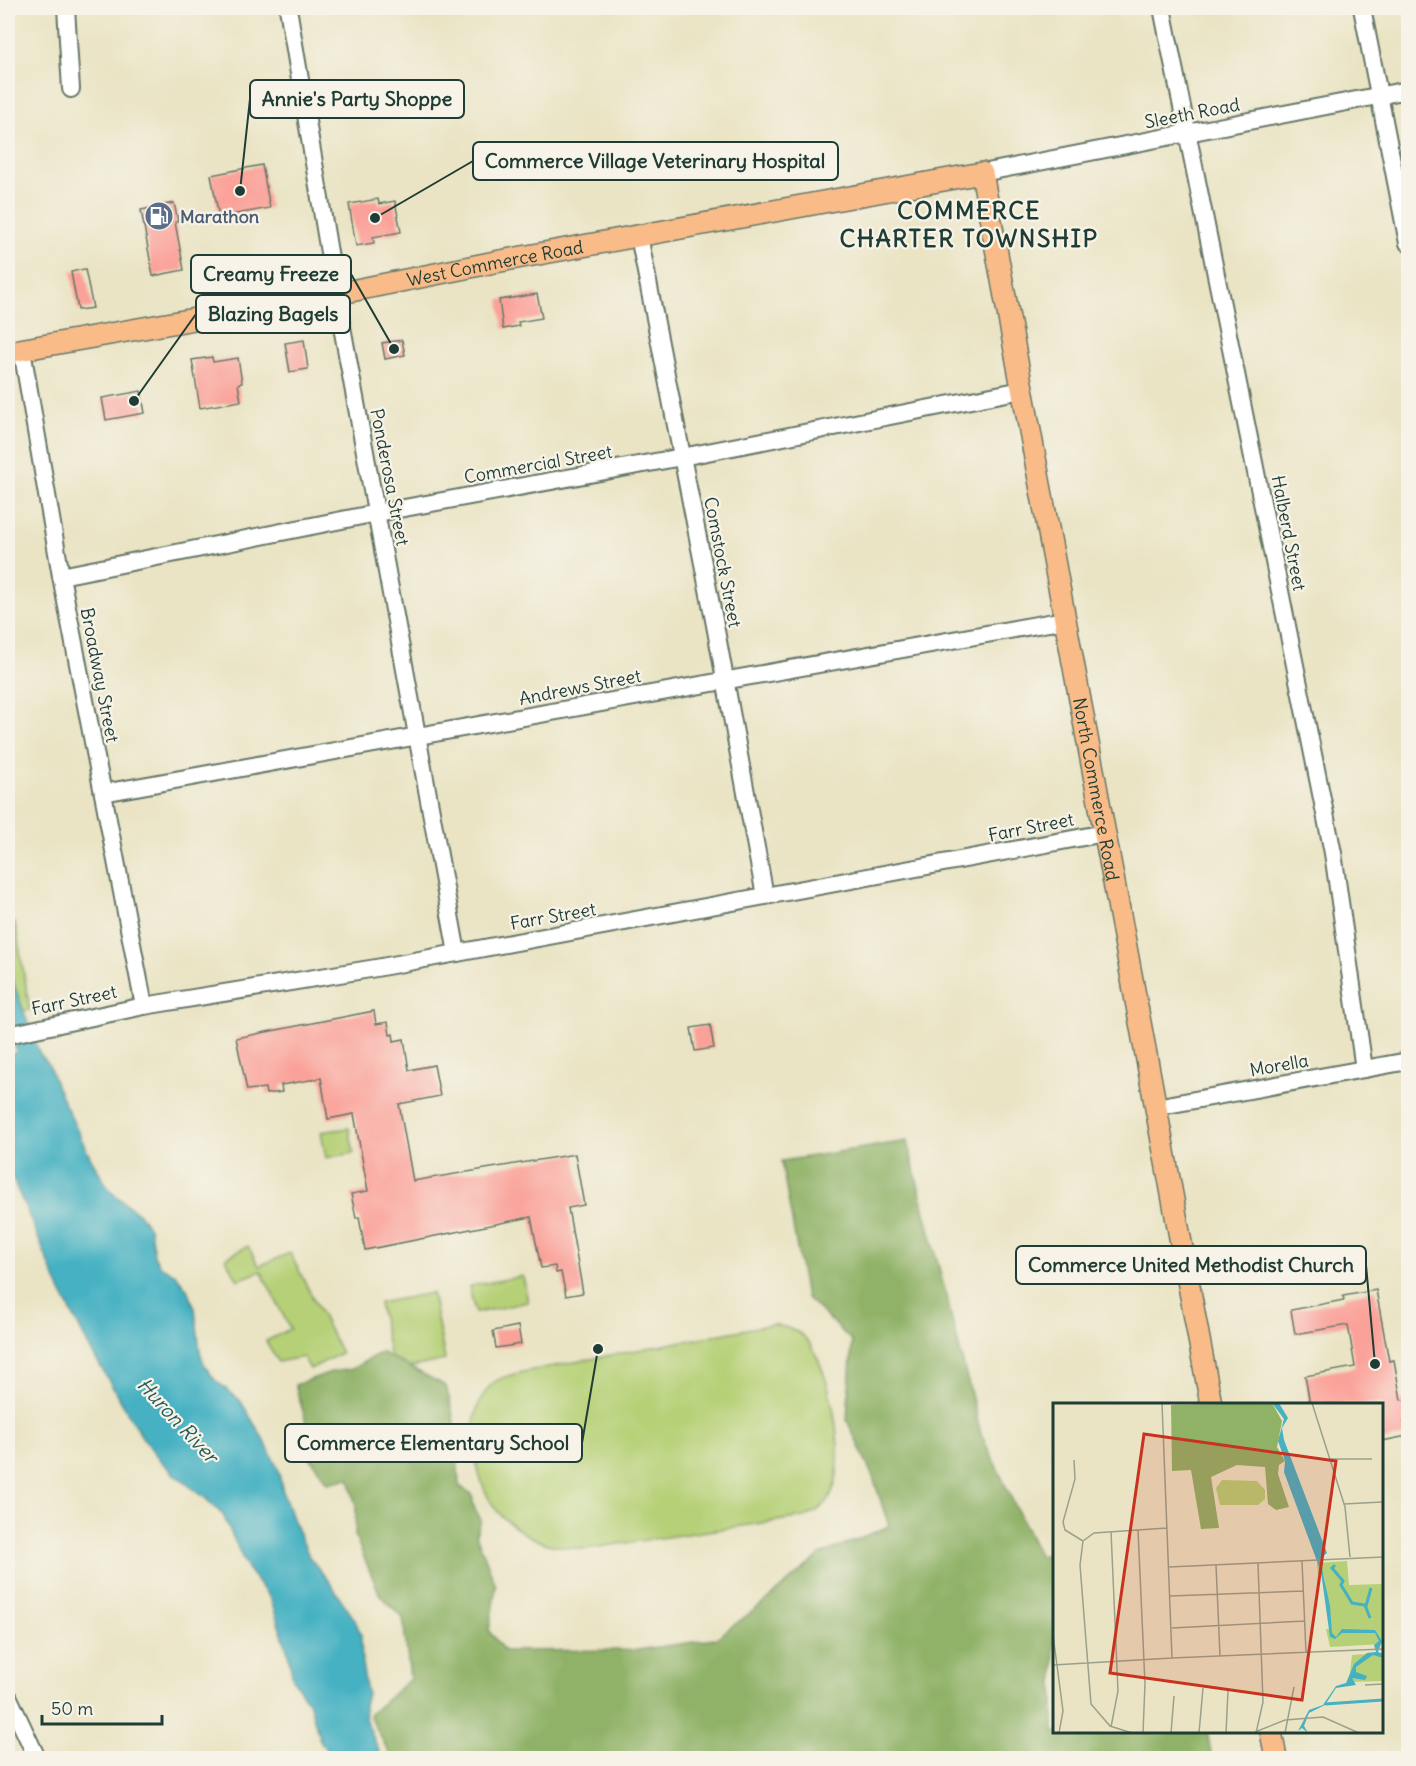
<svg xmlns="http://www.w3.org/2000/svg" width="1416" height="1766" font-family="Delius,sans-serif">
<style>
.green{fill:#b5d076;stroke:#6a8655;stroke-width:1.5}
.forest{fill:#90b267;stroke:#58784e;stroke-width:1.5}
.water{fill:#45b1c2;stroke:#32777b;stroke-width:1.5}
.building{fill:#faa199}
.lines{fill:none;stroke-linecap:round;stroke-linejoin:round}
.minor-casing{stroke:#667767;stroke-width:20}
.major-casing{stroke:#667767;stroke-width:24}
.minor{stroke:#fff;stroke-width:16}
.major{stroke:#f9bc89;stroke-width:21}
.labels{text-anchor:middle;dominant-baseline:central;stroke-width:4.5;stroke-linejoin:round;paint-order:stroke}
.street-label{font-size:18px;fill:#1f3d34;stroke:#f7f3e8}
.service-label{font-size:18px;font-weight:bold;fill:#4e5e75;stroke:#f7f3e8;text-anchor:start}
.water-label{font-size:20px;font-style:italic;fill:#285a58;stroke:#f7f3e8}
.district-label{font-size:24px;font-weight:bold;letter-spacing:1.5px;fill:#1f3d34;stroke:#f7f3e8}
.inset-river{fill:none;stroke:#45b1c2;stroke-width:3}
.inset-road{fill:none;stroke:#99a18b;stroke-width:1.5}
.view{fill:#c8321e;fill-opacity:0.15;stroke:#c8321e;stroke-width:3}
.inset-edge{fill:none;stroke:#1f3d34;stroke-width:3}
.leader{fill:none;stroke:#1f3d34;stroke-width:2}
.callout-dot{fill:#1f3d34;stroke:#f7f3e8;stroke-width:2}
.callout{fill:#f7f3e8;stroke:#1f3d34;stroke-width:2}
.callout-label{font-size:20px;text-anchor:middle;font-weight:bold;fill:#1f3d34}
</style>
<rect width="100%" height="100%" fill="#f7f3e8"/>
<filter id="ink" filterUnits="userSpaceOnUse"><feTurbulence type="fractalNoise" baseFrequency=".0167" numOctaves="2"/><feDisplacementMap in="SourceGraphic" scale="12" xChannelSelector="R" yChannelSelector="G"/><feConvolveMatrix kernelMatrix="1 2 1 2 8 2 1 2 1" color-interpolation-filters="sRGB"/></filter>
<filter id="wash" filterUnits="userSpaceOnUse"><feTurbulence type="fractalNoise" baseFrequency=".008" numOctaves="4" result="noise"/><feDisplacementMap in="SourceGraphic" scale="24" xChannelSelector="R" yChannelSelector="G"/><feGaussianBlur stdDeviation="1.35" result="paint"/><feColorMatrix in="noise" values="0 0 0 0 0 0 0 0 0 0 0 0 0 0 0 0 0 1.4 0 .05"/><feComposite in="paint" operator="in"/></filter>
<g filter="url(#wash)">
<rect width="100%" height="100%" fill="#eae4c5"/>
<!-- green -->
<g class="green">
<polygon points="15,923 30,1010 8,1014 8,924"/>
<polygon points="349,1128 354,1153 326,1158 321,1132"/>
<polygon points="248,1246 259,1266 290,1253 341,1353 310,1369 303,1357 278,1362 266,1341 290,1329 261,1271 238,1280 225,1258"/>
<polygon points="523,1276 528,1302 475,1313 469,1286"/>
<polygon points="432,1293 445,1360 393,1371 379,1303"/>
<path d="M773,1324C784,1327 799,1330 806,1339C830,1367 847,1456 833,1490C827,1505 818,1512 804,1517L585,1549C574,1548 563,1547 552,1545C536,1542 508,1525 498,1512C473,1482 459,1408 496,1381C502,1377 511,1375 518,1373Z"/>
</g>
<!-- forest -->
<polygon class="forest" points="907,1141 981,1434 1039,1556 1054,1553 1054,1732 1207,1732 1212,1758 392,1758 369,1715 410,1679 403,1618 380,1595 355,1536 356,1507 349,1478 328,1483 304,1449 306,1421 295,1385 331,1372 352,1369 381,1352 446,1386 455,1423 459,1486 472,1494 474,1507 481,1520 476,1534 496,1586 489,1631 504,1651 637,1650 715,1639 765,1602 820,1555 889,1526 873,1477 847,1420 852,1341 806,1297 781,1161"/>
<!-- water -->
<polygon class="water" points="8,975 12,979 35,1042 40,1054 48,1063 56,1085 89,1155 110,1191 140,1215 150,1229 154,1255 160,1266 176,1275 187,1289 195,1308 200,1352 205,1366 215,1380 240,1400 264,1440 278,1469 284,1496 292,1518 310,1558 328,1580 355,1620 361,1635 362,1664 367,1693 364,1706 365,1718 382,1758 332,1758 320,1741 310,1705 293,1679 288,1652 270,1598 247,1568 223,1515 204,1497 175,1475 160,1460 142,1437 90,1349 59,1288 30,1218 8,1168 8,1056 16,1052 8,1014"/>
<g id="blocks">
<!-- building -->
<g class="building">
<polygon points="262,165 270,208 219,217 211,175"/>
<polygon points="378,199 379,204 395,201 401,232 373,237 374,243 356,246 349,204"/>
<polygon points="174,203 178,221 175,222 184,270 153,276 141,210"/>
<polygon points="85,269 93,308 78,310 71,272"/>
<polygon points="537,294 542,318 518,322 519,326 503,329 499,300"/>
<polygon points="304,340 308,369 290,372 285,343"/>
<polygon points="402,340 405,355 385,359 382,343"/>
<polygon points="212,357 213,362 238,358 242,383 238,384 241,401 200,408 192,360"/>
<polygon points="141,391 145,413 106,420 102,398"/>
<polygon points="374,1011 376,1024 388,1022 390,1035 393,1034 394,1041 404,1039 409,1070 434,1065 440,1096 399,1104 413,1181 575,1154 584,1205 568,1208 583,1293 566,1296 561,1272 556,1273 555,1266 541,1268 531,1217 365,1250 359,1217 356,1218 351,1194 368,1191 354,1114 328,1119 321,1078 281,1085 282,1092 266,1094 265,1088 247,1090 236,1038"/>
<polygon points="710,1025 714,1048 695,1051 691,1028"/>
<polygon points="1376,1290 1389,1361 1394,1360 1401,1400 1408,1399 1408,1421 1404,1422 1407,1436 1382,1441 1382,1404 1310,1404 1305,1376 1355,1367 1348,1325 1295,1334 1291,1310 1344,1300 1343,1296"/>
<polygon points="518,1326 521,1344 496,1348 493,1331"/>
</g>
</g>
</g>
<g filter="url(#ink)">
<use href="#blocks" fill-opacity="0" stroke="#667767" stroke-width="1.5"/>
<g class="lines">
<!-- minor casing -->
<g class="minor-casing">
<g id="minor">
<polyline points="66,8 71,89"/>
<polyline points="288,8 336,294 457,953"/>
<polyline points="1162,8 1333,853 1364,1069"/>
<polyline points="1362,8 1408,243"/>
<polyline points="982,173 1408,90"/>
<polyline points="639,236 715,625 765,896"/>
<polyline points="22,350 61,576 144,1006"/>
<polyline points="61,576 377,513 682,457 1022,390"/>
<path d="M103,793C424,736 744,676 1065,620"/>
<polyline points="8,1035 144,1006 376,968 1105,833"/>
<polyline points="1156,1107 1408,1061"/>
<polyline points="8,1696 37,1758"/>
</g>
</g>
<!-- major casing -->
<g class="major-casing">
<g id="major">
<path id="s1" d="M8,352L336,294L495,262L982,173L1211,1404"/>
<polyline points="1271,1732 1276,1758"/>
</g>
</g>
<!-- minor -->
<use href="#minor" class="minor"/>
<!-- major -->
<use href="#major" class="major"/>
</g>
</g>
<!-- icons -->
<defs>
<g id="fuel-disc" transform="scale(1.5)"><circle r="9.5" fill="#5c6f8a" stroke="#f7f3e8"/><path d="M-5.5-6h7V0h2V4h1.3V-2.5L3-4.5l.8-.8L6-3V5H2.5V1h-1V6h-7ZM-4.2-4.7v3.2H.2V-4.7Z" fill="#fff"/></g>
</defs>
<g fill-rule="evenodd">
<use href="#fuel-disc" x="159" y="216"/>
</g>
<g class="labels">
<!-- street labels -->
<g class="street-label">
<text transform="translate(1192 113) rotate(-11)">Sleeth Road</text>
<text stroke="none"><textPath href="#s1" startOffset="495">West Commerce Road</textPath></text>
<text transform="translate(538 464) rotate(-10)">Commercial Street</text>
<text transform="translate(390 477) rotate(79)">Ponderosa Street</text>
<text transform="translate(1289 533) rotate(79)">Halberd Street</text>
<text transform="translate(723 562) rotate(79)">Comstock Street</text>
<text transform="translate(100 675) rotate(79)">Broadway Street</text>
<text transform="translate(580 687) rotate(-11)">Andrews Street</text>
<text stroke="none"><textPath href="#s1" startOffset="1617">North Commerce Road</textPath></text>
<text transform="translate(1031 827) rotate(-11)">Farr Street</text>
<text transform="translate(553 916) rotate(-10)">Farr Street</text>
<text transform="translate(74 1000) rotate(-12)">Farr Street</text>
<text transform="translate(1279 1065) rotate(-10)">Morella</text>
</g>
<!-- service labels -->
<g class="service-label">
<text x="180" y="216">Marathon</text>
</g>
<!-- water labels -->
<g class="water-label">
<text transform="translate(178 1420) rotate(47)">Huron River</text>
</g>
<!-- district labels -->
<g class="district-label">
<text x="969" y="210">COMMERCE<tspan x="969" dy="28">CHARTER TOWNSHIP</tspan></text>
</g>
</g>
<!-- overview -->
<g transform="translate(1053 1403)">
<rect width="330" height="330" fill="#eae4c5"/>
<path d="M169,77L204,78L212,87V96L205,102H167L163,85ZM294,158L296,182L330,181V241L277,244L273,226H277L278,217L271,172H265L264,160ZM330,250V278L296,279L299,252Z" fill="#b5d076"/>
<path d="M219,0L229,18L224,44L232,58L226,62L225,71L236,104L223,107L215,101L212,64L184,62L158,74L166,125L148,126L138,67L119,68L118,2Z" fill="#90b267"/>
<path d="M219,0H226L235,15L229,25L231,37L274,150L267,156L277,203L279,230L283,234L289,226L322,227L329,238L325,249L330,251V255L320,252L303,264V269L314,273L312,277L299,275L303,282L283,285L272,302L256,310L251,323L255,330L249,325L245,328L256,307L270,302L283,283L293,280L301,261L314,250L323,249L321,242L326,238L322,230H289L282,236L277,234L268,169L231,69L232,58L225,38L231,16Z" fill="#45b1c2"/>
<path class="inset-river" d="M282,162L279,165L290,178L288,182L299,200L312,202L317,215M313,203L318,185M272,301L330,297"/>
<path class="inset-road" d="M109,0L119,255L330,246M259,0L292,104L297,154M277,56H319M21,57L22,76L10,119L12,127L30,138M291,101L329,99M85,127L92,281L90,330M30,138L27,162L38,301L57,323L79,330M30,138L41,130L114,125M249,158L253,250M163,162L167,253M116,164L330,154M117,193L250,188M119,225L252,218M0,232L10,308L6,330M0,262L119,255M312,282L330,281M58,324L65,288L58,128M202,329L232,317L270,314L306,330M118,330L121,293M146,330L150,285M173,330L175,288M203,330L210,299L205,160M232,330L241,284"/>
<path class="view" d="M91,31L283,58L249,297L57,270Z"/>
<rect width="330" height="330" class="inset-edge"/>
</g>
<!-- callouts -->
<path class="leader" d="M240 191L250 99M375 218L473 161M394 349L351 274M134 401L196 314M1375 1364L1366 1265M598 1349L582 1443"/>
<g class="callout-dot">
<circle cx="240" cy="191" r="6"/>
<circle cx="375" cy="218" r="6"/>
<circle cx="394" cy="349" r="6"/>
<circle cx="134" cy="401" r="6"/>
<circle cx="1375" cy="1364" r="6"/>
<circle cx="598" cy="1349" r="6"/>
</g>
<g class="callout">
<rect x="250" y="80" width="214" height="38" rx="6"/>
<rect x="473" y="142" width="365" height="38" rx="6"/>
<rect x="191" y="255" width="160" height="38" rx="6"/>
<rect x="196" y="295" width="154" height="38" rx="6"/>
<rect x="1016" y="1246" width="350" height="38" rx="6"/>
<rect x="285" y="1424" width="297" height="38" rx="6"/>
</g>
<g class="callout-label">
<text x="357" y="106">Annie's Party Shoppe</text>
<text x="655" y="168">Commerce Village Veterinary Hospital</text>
<text x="271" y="281">Creamy Freeze</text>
<text x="273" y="321">Blazing Bagels</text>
<text x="1191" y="1272">Commerce United Methodist Church</text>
<text x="433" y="1450">Commerce Elementary School</text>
</g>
<!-- margin -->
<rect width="1416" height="1766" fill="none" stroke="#f7f3e8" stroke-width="30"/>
<!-- scale -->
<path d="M42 1715v9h120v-9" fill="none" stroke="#1f3d34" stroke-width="3"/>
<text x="51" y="1715" font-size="18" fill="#1f3d34" stroke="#f7f3e8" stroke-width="4.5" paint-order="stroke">50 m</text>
</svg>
